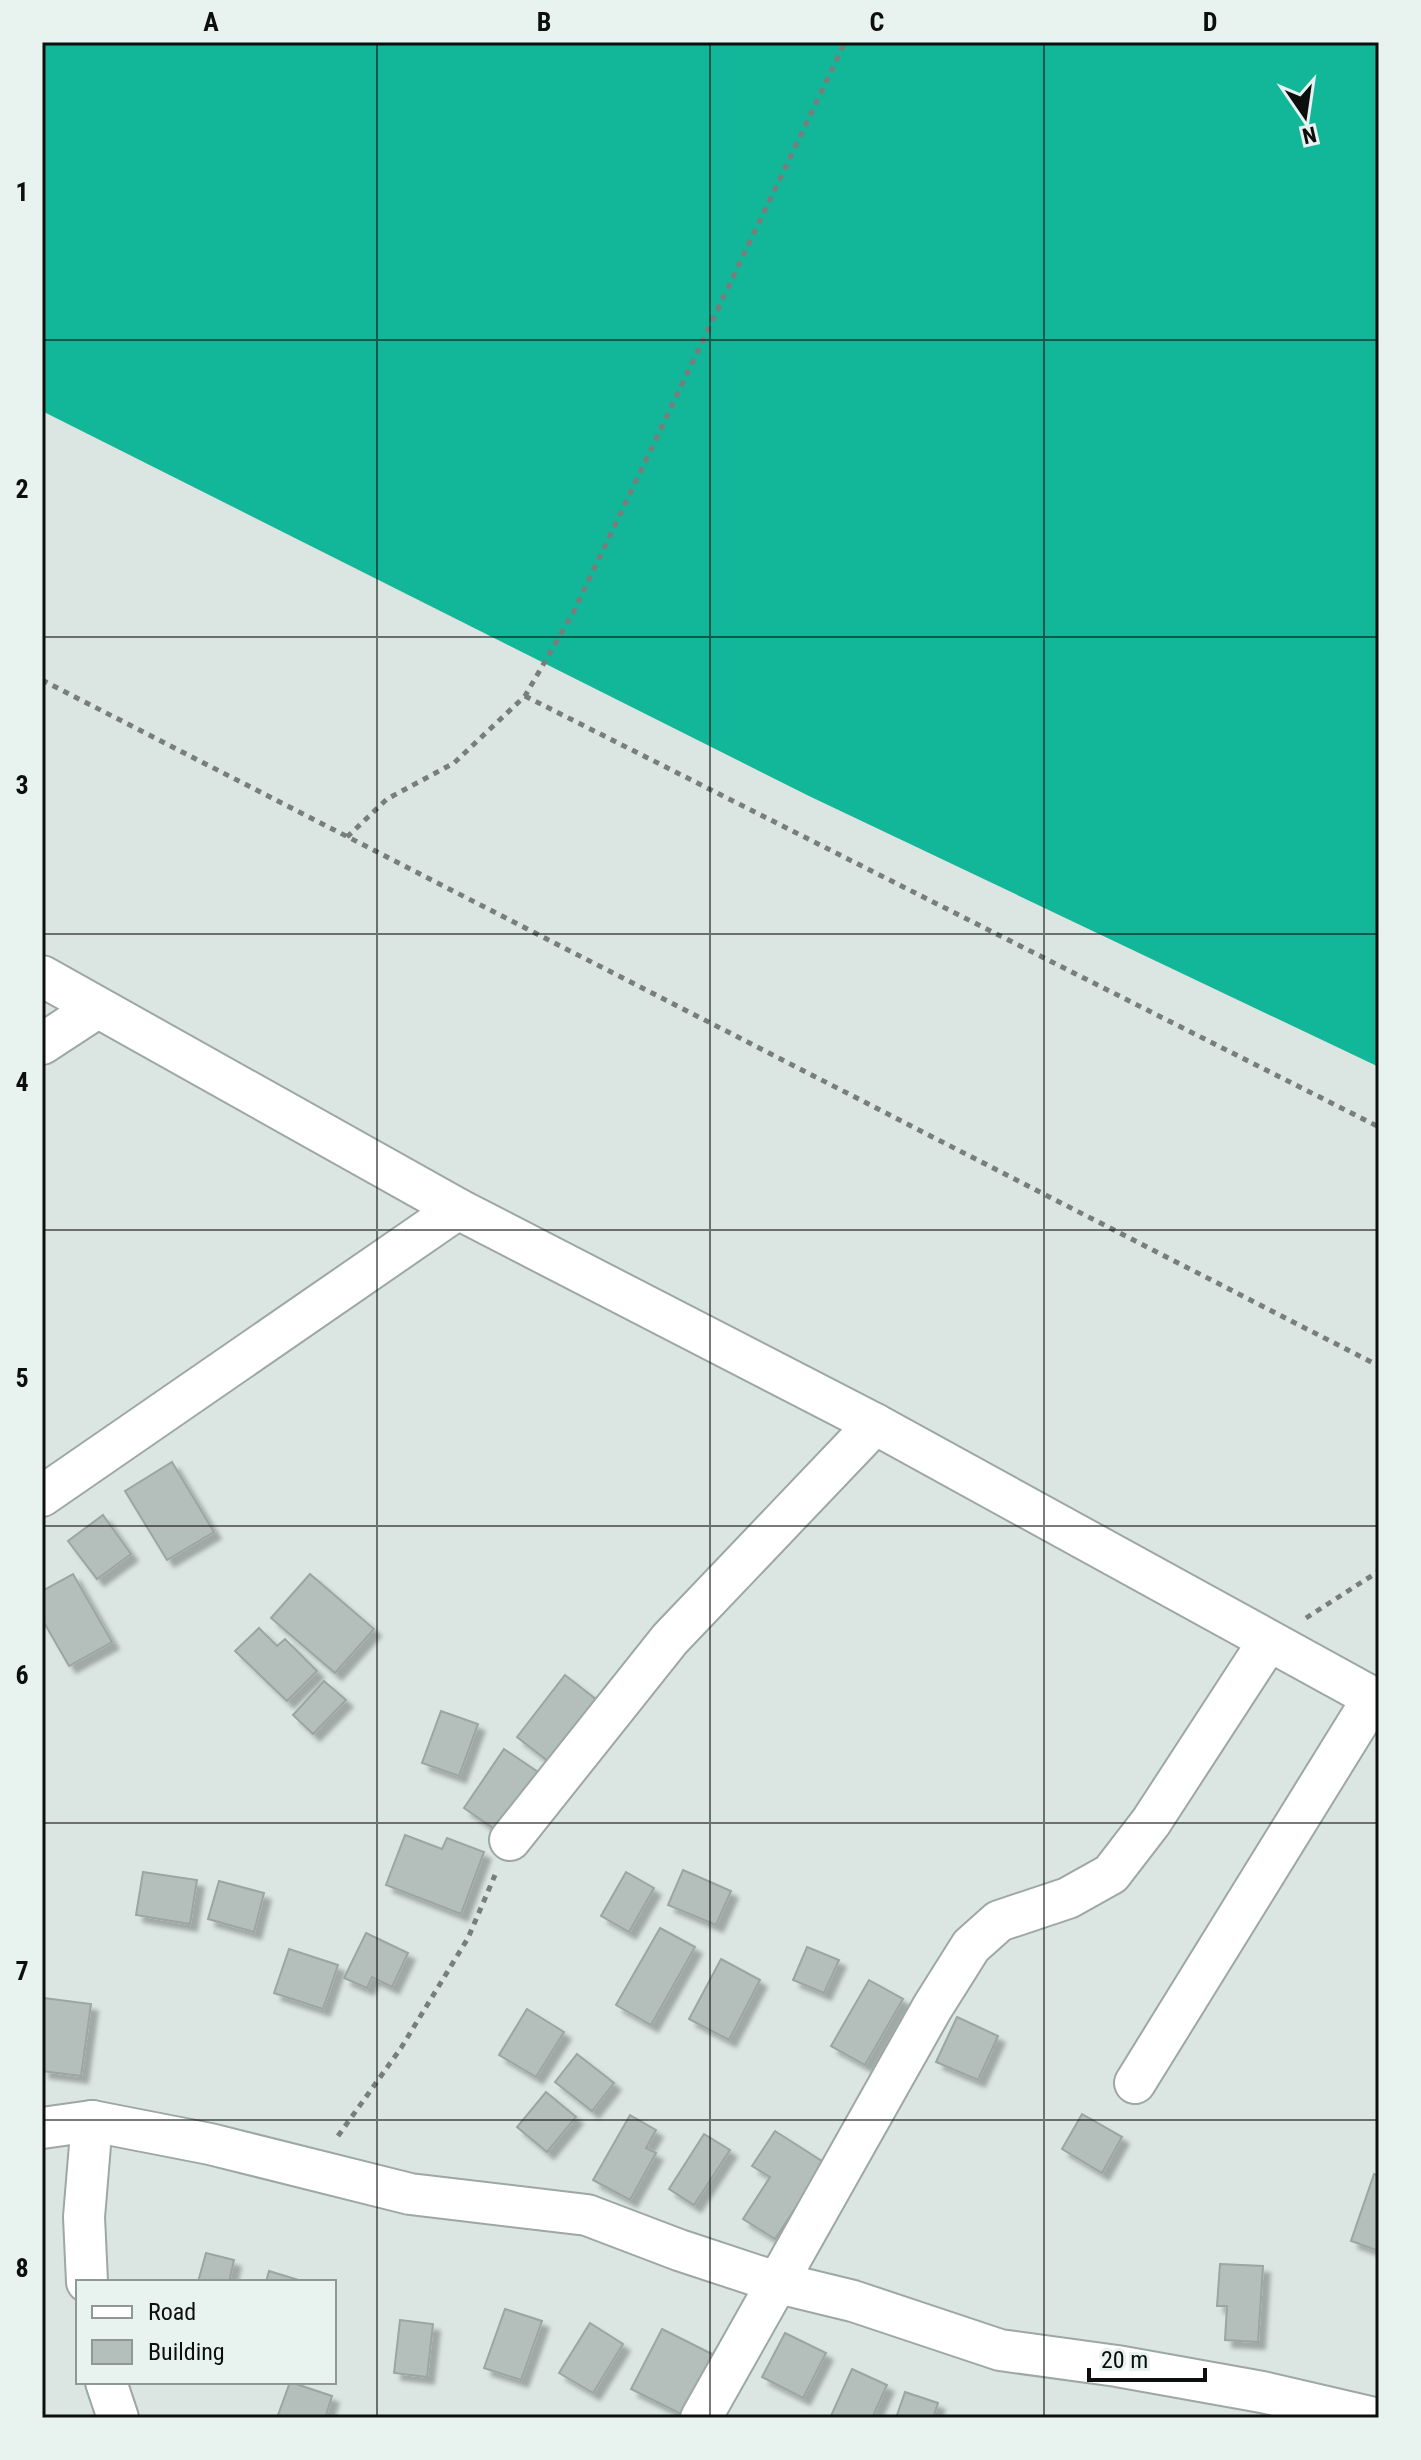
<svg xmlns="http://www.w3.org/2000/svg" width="1421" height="2460" font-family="'Roboto Condensed',sans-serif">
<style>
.forest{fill:#12b799}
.building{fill:#b4bfbb;stroke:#9ba5a1;stroke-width:2;filter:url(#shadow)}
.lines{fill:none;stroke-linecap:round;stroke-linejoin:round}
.minor-casing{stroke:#9da7a4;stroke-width:44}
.path{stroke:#777e7b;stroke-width:5;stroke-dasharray:6 6;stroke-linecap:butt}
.minor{stroke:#fff;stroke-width:40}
.grid{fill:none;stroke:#0c0f0e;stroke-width:2;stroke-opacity:0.55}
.neatline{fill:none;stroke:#0c0f0e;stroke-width:3}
.grid-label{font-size:26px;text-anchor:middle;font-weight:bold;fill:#0c0f0e}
</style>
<defs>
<filter id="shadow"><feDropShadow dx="7" dy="7" stdDeviation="2" flood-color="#0004"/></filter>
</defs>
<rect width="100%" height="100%" fill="#dbe6e2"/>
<!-- forest -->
<polygon class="forest" points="42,42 1379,42 1379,1067 809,796 42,411"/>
<!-- building -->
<g class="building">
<polygon points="172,1462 214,1532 167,1560 125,1491"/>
<polygon points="103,1515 131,1554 97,1579 68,1541"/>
<polygon points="73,1574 112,1642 69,1666 42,1619 42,1591"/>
<polygon points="310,1574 374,1629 335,1673 271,1618"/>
<polygon points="259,1628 277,1646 285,1639 317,1671 287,1701 235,1651"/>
<polygon points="565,1675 602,1704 553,1765 517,1737"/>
<polygon points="324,1681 346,1700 313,1734 293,1715"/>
<polygon points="441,1711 478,1724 459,1776 422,1763"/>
<polygon points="504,1749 544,1776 503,1835 464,1808"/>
<polygon points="405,1835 442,1849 447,1838 484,1852 461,1914 386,1885"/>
<polygon points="683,1870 731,1891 716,1925 668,1905"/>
<polygon points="143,1872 197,1880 190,1924 136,1915"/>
<polygon points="626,1872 654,1888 629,1932 601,1916"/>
<polygon points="219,1881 264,1893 254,1932 208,1919"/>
<polygon points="660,1928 695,1947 651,2025 616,2005"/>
<polygon points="366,1933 408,1953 392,1987 372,1977 367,1988 344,1978"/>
<polygon points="807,1947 839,1960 824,1993 793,1980"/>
<polygon points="289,1949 338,1965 323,2009 274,1993"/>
<polygon points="721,1959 760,1980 729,2040 689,2019"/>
<polygon points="869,1980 903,1999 865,2065 831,2046"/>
<polygon points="44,1998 91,2004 81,2076 42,2071"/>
<polygon points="527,2009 564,2032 536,2077 499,2055"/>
<polygon points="957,2017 998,2036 978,2080 936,2062"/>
<polygon points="577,2054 614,2083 592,2111 555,2082"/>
<polygon points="546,2092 576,2117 547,2152 517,2127"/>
<polygon points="1082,2114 1122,2137 1102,2173 1062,2149"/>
<polygon points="630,2115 656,2130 646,2148 656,2153 630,2200 593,2180"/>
<polygon points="775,2131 825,2163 775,2239 743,2219 770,2177 752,2166"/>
<polygon points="704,2134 730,2150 694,2205 669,2189"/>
<polygon points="1374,2174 1379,2176 1379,2251 1351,2241"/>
<polygon points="206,2253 234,2260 229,2282 198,2282"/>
<polygon points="1220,2264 1263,2266 1258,2342 1225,2340 1227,2306 1217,2306"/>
<polygon points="269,2271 302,2281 302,2282 266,2282"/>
<polygon points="505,2309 542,2321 521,2380 484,2368"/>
<polygon points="400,2320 433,2324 427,2377 394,2373"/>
<polygon points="590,2323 623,2344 593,2393 559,2373"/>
<polygon points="662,2329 716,2356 685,2416 631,2389"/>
<polygon points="785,2333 826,2353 803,2398 762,2377"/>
<polygon points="852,2369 887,2385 872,2418 830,2418"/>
<polygon points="290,2382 332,2396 325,2418 277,2418"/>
<polygon points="905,2392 938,2403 933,2418 896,2418"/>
</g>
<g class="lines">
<!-- minor casing -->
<g class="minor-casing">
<g id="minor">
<polyline points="42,976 458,1209 875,1424 1379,1701"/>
<polyline points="42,1044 97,1008"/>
<polyline points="42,1496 458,1209"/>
<polyline points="510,1840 670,1639 875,1424"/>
<polyline points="1135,2083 1373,1698"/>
<polyline points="42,2128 92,2121 210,2144 410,2194 587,2215 679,2250 779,2283 853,2301 1000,2350 1117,2366 1262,2392 1374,2418"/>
<polyline points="87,2282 84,2217 92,2121"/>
<polyline points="106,2382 118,2418"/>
<polyline points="701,2418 932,2008 971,1946 999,1921 1068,1898 1111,1874 1151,1822 1268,1642"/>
</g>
</g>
<!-- path -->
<g class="path">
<polyline points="42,680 1379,1366"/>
<polyline points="525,696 1379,1127"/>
<polyline points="347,837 387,799 454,763 525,696 573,613 845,42"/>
<polyline points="1306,1618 1379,1571"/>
<polyline points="338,2136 401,2048 468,1938 495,1875"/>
</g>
<!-- minor -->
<use href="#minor" class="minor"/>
</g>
<!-- grid -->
<path class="grid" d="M377,42V2418M710,42V2418M1044,42V2418M42,340H1379M42,637H1379M42,934H1379M42,1230H1379M42,1526H1379M42,1823H1379M42,2120H1379"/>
<!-- border -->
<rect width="1421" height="2460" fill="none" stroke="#e8f3f0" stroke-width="88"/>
<!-- legend -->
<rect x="76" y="2280" width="260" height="104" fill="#e8f3f0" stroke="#909896" stroke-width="2"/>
<rect x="92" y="2306" width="40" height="12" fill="#ffffff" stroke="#909896" stroke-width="2"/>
<text x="148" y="2320" font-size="24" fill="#0c0f0e">Road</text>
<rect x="92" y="2340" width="40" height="24" fill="#b4bfbb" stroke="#909896" stroke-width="2"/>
<text x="148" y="2360" font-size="24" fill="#0c0f0e">Building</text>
<!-- north arrow -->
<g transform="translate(1305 116) rotate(167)" stroke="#e8f3f0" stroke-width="6" paint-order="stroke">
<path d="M0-6L14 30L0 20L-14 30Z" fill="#0c0f0e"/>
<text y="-12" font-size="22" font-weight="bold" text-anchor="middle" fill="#0c0f0e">N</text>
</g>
<!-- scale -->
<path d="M1089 2368v12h116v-12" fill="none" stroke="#0c0f0e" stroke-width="4"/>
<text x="1101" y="2368" font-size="24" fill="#0c0f0e" stroke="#e8f3f0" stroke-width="6" paint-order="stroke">20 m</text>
<rect x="44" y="44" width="1333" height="2372" class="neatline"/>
<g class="grid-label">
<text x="211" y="31">A</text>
<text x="544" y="31">B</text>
<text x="877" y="31">C</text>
<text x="1210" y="31">D</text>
<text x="22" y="201">1</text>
<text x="22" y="498">2</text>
<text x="22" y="794">3</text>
<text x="22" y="1091">4</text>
<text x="22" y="1387">5</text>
<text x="22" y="1684">6</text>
<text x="22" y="1980">7</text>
<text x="22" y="2277">8</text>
</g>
</svg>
